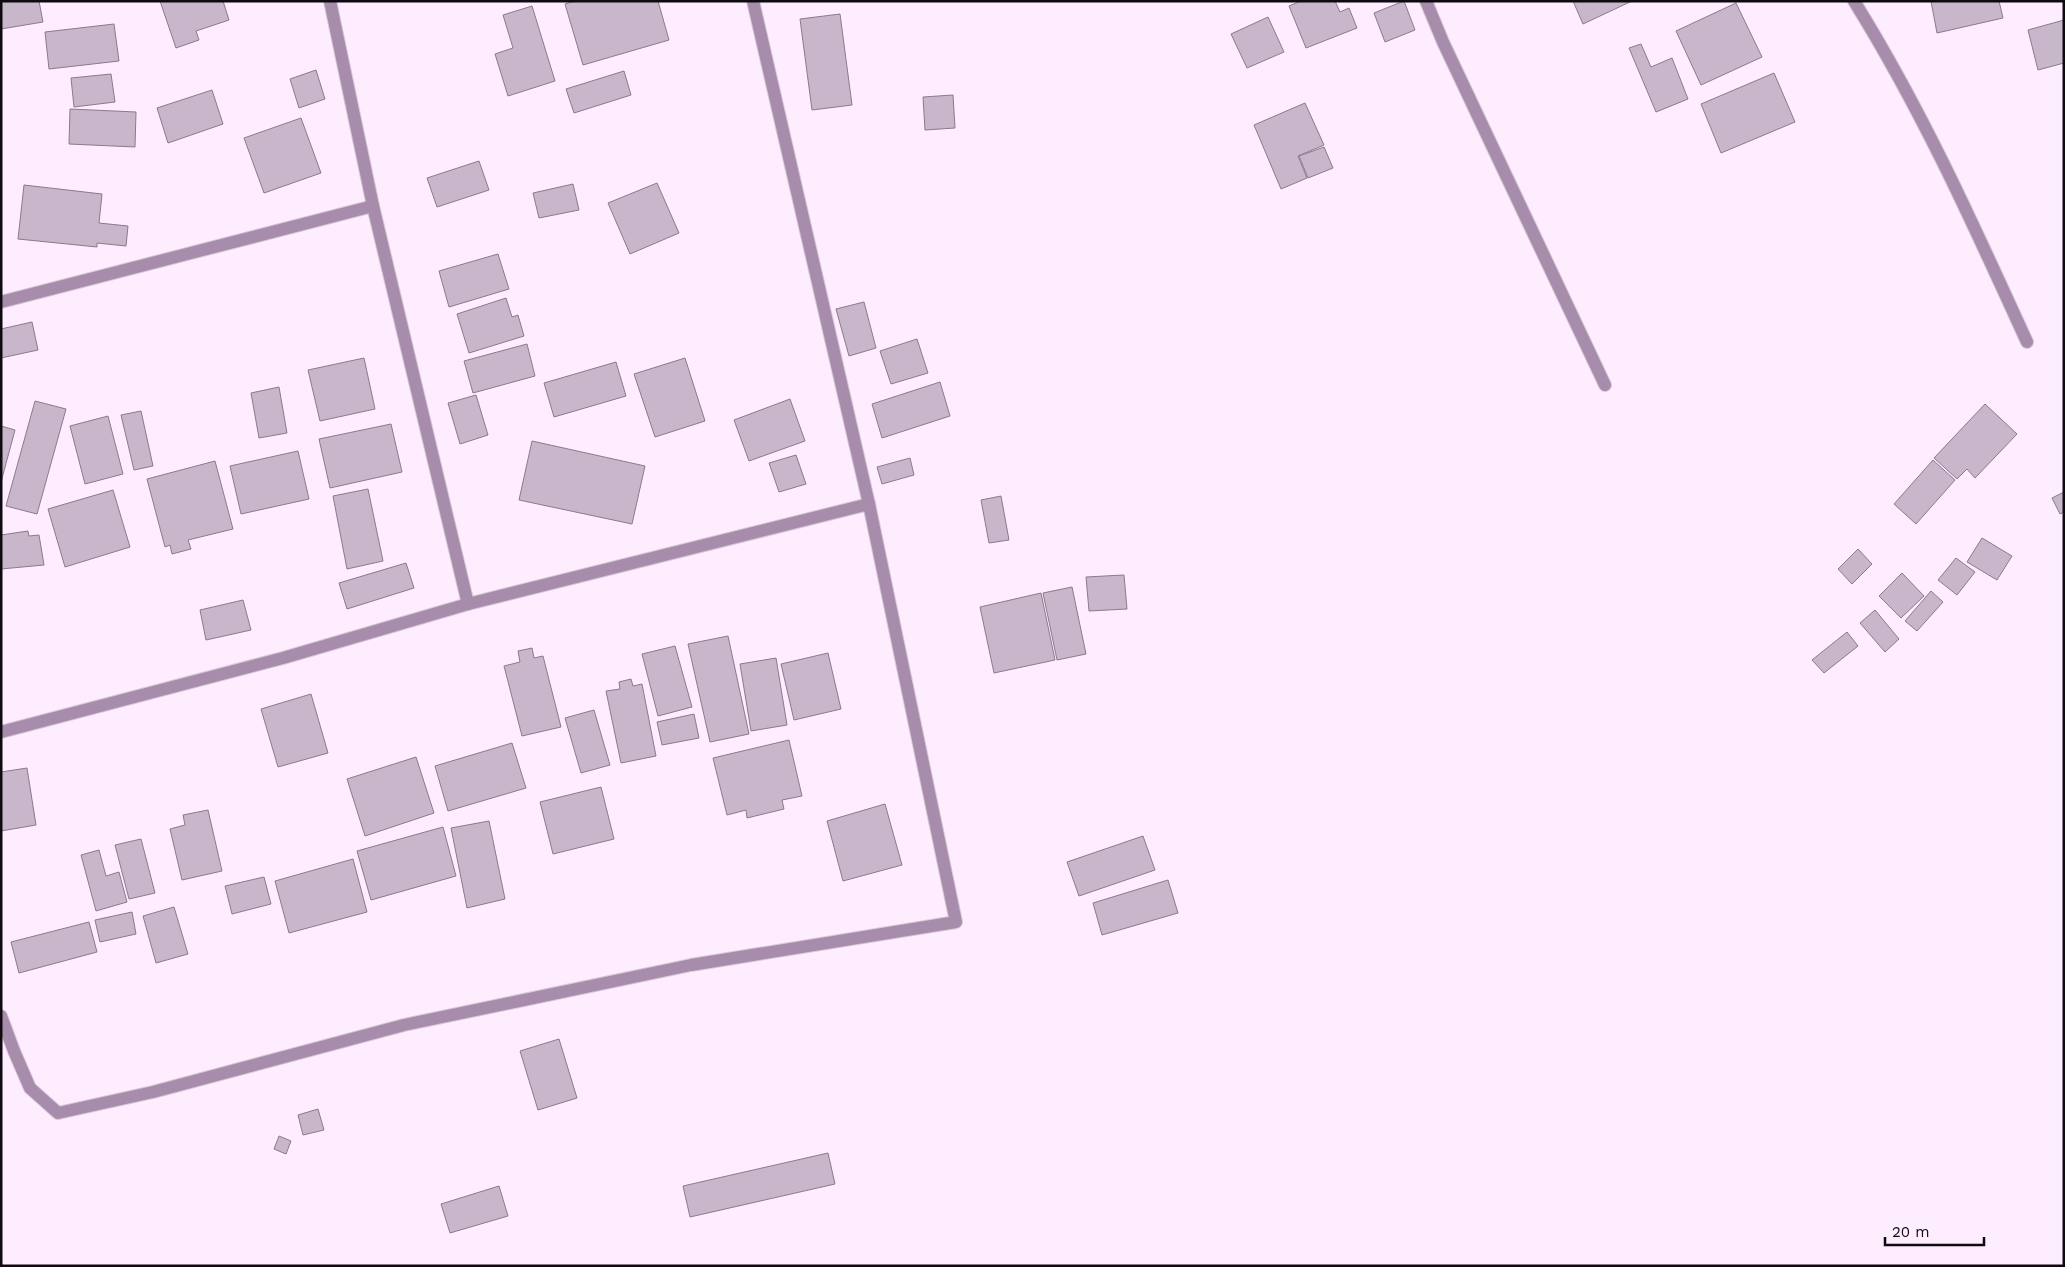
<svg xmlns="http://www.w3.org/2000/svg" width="2065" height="1267" font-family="'Work Sans',sans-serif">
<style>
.building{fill:#c8b6ca;stroke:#8b7a8d}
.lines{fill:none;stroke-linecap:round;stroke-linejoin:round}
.minor-casing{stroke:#d7c9d8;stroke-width:14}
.minor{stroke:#a88cab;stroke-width:12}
</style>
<rect width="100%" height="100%" fill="#fdedfe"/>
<!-- building -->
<g class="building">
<polygon points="1,1 39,1 43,22 1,29"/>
<polygon points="160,1 223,1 229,20 196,31 199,40 176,48"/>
<polygon points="575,1 658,1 669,40 583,65 565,4"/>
<polygon points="1301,1 1335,1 1340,12 1349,8 1357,28 1306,48 1289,6"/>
<polygon points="1404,1 1415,30 1385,42 1374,13"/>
<polygon points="1573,1 1632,1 1583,24"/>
<polygon points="1931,1 1999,1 2003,18 1937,33"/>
<polygon points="1736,3 1762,57 1701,85 1676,31"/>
<polygon points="532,6 555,81 508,96 495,54 513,48 503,15"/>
<polygon points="840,14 852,105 812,110 800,19"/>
<polygon points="1268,17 1284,52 1247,68 1231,34"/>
<polygon points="2064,20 2064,63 2038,70 2028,30"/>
<polygon points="114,24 119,61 49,69 45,32"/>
<polygon points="1641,44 1651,67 1672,58 1688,99 1656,112 1629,48"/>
<polygon points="316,70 325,99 299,108 290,79"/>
<polygon points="624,71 631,95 574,113 566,89"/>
<polygon points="1774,73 1795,122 1721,153 1701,104"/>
<polygon points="111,74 115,102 74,107 71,78"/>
<polygon points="212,90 223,124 168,143 157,108"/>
<polygon points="953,95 955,128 925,130 923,97"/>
<polygon points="1305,103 1324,145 1298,156 1307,178 1281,189 1254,125"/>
<polygon points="70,109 136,112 135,147 69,144"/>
<polygon points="301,118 321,173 264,193 244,138"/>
<polygon points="1324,147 1333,168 1308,178 1299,156"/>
<polygon points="479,161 489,190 437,207 427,178"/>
<polygon points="657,183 679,233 630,254 608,203"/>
<polygon points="573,184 579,210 539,218 533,193"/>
<polygon points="24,185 102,194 99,223 128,226 126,246 97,243 97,247 18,239"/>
<polygon points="498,254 509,289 449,307 439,271"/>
<polygon points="506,298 512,317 518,315 524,336 469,353 457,314"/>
<polygon points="864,302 876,348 849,356 836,309"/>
<polygon points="32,322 38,350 1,358 1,329"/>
<polygon points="917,339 928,373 891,384 880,351"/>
<polygon points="527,344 535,376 473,393 464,361"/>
<polygon points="364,358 375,409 320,421 308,370"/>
<polygon points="685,358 705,421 655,437 634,374"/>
<polygon points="616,362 626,396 554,417 544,383"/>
<polygon points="940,382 950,416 882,438 872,404"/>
<polygon points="279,387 287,433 259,438 251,393"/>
<polygon points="476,395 488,435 460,444 448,403"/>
<polygon points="790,399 805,441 749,461 734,420"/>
<polygon points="35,401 66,409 37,514 6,506"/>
<polygon points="1985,404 2017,434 1975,478 1967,469 1957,479 1934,458"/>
<polygon points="141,411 153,466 134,470 121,415"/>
<polygon points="108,416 123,474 85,484 70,426"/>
<polygon points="391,424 402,472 330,488 319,439"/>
<polygon points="1,426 15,430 1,482"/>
<polygon points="532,441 645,466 632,524 519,500"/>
<polygon points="298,451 309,499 241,514 230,466"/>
<polygon points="796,455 806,484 779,492 769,463"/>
<polygon points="910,458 914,475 882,484 877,467"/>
<polygon points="1933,460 1955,480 1916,524 1894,504"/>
<polygon points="215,461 233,529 188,540 191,549 172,554 170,545 165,547 147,479"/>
<polygon points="368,489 383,561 347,569 333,496"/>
<polygon points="113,490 130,547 65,567 48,509"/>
<polygon points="2064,492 2064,512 2060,514 2052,498"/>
<polygon points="1001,496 1009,540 989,543 981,500"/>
<polygon points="28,531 29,536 39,535 44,565 1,569 1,535"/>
<polygon points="1982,538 2012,556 1997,580 1967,562"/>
<polygon points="1858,549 1872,564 1852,584 1838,569"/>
<polygon points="1956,558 1975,572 1957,595 1938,580"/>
<polygon points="406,563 414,588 347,609 339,583"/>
<polygon points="1902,573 1924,596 1901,618 1879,596"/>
<polygon points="1124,575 1127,609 1089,611 1086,577"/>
<polygon points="1072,587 1086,654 1057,660 1043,593"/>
<polygon points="1931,591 1943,602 1917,631 1905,621"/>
<polygon points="1041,593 1055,660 994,673 980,607"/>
<polygon points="243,600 251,630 206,640 200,610"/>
<polygon points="1875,610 1899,639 1885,652 1860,623"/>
<polygon points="1847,632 1858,646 1824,673 1812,660"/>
<polygon points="728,636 749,734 710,742 688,644"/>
<polygon points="675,646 692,707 658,716 642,654"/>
<polygon points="532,648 534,658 543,656 561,727 522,736 504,666 520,662 518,651"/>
<polygon points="828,653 841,709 794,720 781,664"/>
<polygon points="776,658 787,725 751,731 740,664"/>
<polygon points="631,679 633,686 642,684 656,756 621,763 606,691 620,689 619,682"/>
<polygon points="311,694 328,753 278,767 261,709"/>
<polygon points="594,710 610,765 581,773 565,718"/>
<polygon points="694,714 699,738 662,745 657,722"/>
<polygon points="789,740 802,796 782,800 784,809 747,818 746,810 727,815 713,758"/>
<polygon points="512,743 526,788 448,811 435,766"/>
<polygon points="416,757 434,813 365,836 347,779"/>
<polygon points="27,768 36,825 1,831 1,772"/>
<polygon points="601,787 614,839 553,854 540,802"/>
<polygon points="885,804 902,865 843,881 827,821"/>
<polygon points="208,810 222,871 182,880 170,829 185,825 183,815"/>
<polygon points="489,821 505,899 467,908 451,828"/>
<polygon points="443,827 456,876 371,900 357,851"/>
<polygon points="1143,836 1155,870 1079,896 1067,862"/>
<polygon points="141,839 155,893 129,899 115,845"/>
<polygon points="99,850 106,876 119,872 127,902 96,911 81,855"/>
<polygon points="353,859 367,912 289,933 275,881"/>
<polygon points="264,877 271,904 232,914 225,886"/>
<polygon points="1168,880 1178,913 1102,935 1093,903"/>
<polygon points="174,907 188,954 156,963 143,916"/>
<polygon points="132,912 136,934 100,942 95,920"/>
<polygon points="89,922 97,952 19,973 11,942"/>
<polygon points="559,1039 577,1098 538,1110 520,1051"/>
<polygon points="318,1109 324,1130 303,1135 298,1115"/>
<polygon points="279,1136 291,1141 286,1154 274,1149"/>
<polygon points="828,1153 835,1184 690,1217 683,1186"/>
<polygon points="499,1186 508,1216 450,1233 441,1204"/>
</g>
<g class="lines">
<!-- minor casing -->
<g class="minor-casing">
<g id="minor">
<polyline points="330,1 373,206 468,604"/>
<polyline points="753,1 869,504"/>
<polyline points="1426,1 1443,42 1605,385"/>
<path d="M1854,1C1922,110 1974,226 2027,342"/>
<polyline points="1,302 373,206"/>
<polyline points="1,732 283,658 468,604 869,504 956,922 691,965 404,1025 153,1092 58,1113 30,1088 14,1051 1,1016"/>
</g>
</g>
<!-- minor -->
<use href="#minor" class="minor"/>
</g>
<!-- border -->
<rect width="2065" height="1267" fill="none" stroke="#0f0910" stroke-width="5"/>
<!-- scale -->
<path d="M1885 1237v8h99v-8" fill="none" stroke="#0f0910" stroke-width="2.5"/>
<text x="1892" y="1237" font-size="15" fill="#0f0910" stroke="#fdedfe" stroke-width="4" paint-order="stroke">20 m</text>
</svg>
